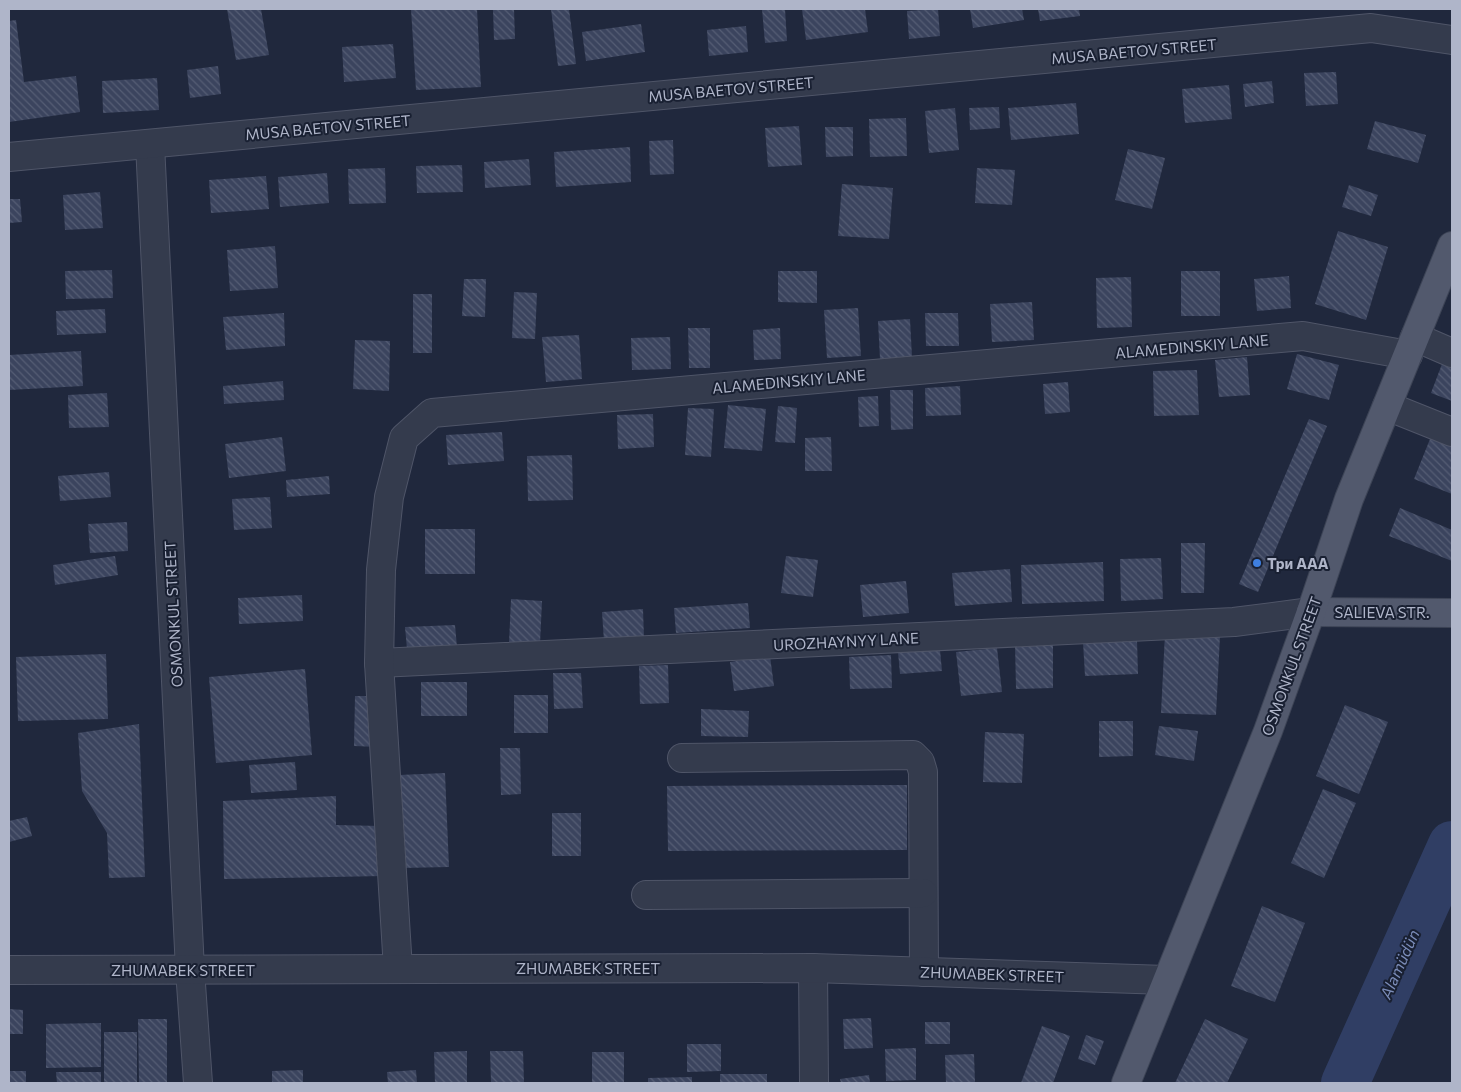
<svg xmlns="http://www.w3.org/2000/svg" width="1461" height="1092" font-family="Commissioner,sans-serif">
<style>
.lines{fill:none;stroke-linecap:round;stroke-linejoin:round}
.river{stroke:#303e64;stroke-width:48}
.building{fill:url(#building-back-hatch)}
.minor-casing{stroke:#4f5568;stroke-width:30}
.major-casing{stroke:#3d4456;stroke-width:30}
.minor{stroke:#343b4d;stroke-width:28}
.major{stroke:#52596d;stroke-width:28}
.shop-dot{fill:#3f7fe0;stroke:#192032;stroke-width:2}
.labels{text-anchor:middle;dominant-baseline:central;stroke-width:4;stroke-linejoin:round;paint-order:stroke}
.street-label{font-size:15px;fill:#afb5c9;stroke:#192032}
.poi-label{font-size:15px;font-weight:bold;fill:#afb5c9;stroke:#192032;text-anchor:start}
.water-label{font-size:16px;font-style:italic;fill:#7b8cb8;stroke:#192032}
</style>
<defs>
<pattern id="building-back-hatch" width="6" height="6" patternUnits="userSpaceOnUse" patternTransform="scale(1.25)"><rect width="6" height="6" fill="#3b445e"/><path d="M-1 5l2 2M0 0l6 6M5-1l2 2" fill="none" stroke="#555d74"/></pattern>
</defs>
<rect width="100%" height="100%" fill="#20283d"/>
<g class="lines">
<!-- river -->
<polyline class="river" points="1345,1083 1452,845"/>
</g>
<!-- building -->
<g class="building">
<polygon points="227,9 261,9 269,55 236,60"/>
<polygon points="411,9 477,9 481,87 416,90"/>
<polygon points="493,9 514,9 515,39 494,40"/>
<polygon points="551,9 569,9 576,64 558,66"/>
<polygon points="762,9 785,9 787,41 765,43"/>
<polygon points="802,9 865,9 868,32 806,40"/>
<polygon points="938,9 940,36 909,39 907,11"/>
<polygon points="970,9 1022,9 1024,20 973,28"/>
<polygon points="1038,9 1079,9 1080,16 1040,21"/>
<polygon points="16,20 24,82 76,76 80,112 9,122 9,21"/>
<polygon points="641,24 645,52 586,61 582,32"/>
<polygon points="746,26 748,52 709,56 707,30"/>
<polygon points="393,44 396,78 344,82 342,47"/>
<polygon points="218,66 221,94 190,98 187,70"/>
<polygon points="1336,72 1338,104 1306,106 1304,73"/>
<polygon points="157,78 159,110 103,113 102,81"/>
<polygon points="1272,81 1274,103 1245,107 1243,84"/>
<polygon points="1229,85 1232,119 1185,123 1182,89"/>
<polygon points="1076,103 1079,134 1011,140 1008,108"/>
<polygon points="999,107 1000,128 970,130 969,108"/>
<polygon points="955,108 959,150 929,153 925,111"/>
<polygon points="906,118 907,156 870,157 869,119"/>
<polygon points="1375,121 1426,135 1418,163 1367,149"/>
<polygon points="799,126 802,165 768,167 765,128"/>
<polygon points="825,127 853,127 853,156 826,157"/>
<polygon points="673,140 674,174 650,175 649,141"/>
<polygon points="630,147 631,182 556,187 554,152"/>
<polygon points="1128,149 1165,158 1152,209 1115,200"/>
<polygon points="529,159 531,185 485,188 484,162"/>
<polygon points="462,165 463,192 417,193 416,166"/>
<polygon points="385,168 386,203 349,204 348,169"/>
<polygon points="977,168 1015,170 1012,205 975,203"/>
<polygon points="327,173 329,203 280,207 278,177"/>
<polygon points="266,176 269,209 211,213 209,180"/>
<polygon points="842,184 893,188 889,239 838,236"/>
<polygon points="1349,185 1378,195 1371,216 1342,207"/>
<polygon points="100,192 103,228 65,230 63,195"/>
<polygon points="9,199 20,199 22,222 9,223"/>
<polygon points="1338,231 1388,247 1366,320 1315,304"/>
<polygon points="275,246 278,288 230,291 227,250"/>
<polygon points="112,270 113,298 66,299 65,271"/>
<polygon points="778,271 817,271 817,303 778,302"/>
<rect x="1181" y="271" width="39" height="45"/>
<polygon points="1289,276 1291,308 1257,311 1254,279"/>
<polygon points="1131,277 1132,327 1097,328 1096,278"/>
<polygon points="464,279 486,279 485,317 462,316"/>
<polygon points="514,292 537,293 535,339 512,338"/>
<rect x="413" y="294" width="19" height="59"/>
<polygon points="1032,302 1034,340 992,342 990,304"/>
<polygon points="858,308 861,356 827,358 824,310"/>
<polygon points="105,309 106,333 57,335 56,311"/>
<polygon points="284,313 285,346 226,350 223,317"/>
<polygon points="925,313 958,313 959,346 926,346"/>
<polygon points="910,319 912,357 880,359 878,321"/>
<polygon points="688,328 710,328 710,368 689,368"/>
<polygon points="780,328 781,359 754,360 753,330"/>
<polygon points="579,335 582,379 546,382 542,337"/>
<polygon points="670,337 671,369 632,370 631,338"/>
<polygon points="355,340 390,341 389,391 353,389"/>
<polygon points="81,351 83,386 9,390 9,355"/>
<polygon points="1297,354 1339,365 1329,400 1287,389"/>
<polygon points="1247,357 1250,395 1219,397 1215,360"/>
<polygon points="1442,364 1452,368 1452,401 1431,393"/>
<polygon points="1197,370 1199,415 1154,416 1153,371"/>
<polygon points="283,381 284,400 224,404 223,386"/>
<polygon points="1068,382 1070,412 1045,414 1043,384"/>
<polygon points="960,386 961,415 926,416 925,388"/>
<polygon points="890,390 913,390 913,429 891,430"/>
<polygon points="107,393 109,427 69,428 68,395"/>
<polygon points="878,396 879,426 859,427 858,397"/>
<polygon points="728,405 766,409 762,451 724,448"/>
<polygon points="778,406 797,408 795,443 775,442"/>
<polygon points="688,408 714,409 711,457 685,455"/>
<polygon points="653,414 654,447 618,449 617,415"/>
<polygon points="1309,419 1327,426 1258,592 1239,584"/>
<polygon points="1434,429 1452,436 1452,494 1414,479"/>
<polygon points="502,432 504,461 448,465 446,435"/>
<polygon points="282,437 286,471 229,478 225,444"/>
<polygon points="831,437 832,471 805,471 805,438"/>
<polygon points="572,455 573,500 528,501 527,456"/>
<polygon points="109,472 111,497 60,501 58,476"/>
<polygon points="329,476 330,494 287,497 286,480"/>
<polygon points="270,497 272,528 234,530 232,499"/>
<polygon points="1400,508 1452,530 1452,561 1389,536"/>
<polygon points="127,522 128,551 90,553 88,524"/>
<rect x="425" y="529" width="50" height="45"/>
<polygon points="1181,543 1205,543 1204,593 1181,593"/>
<polygon points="115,556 118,575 55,585 53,565"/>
<polygon points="786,556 818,560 813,597 781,593"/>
<polygon points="1161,558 1163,599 1121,601 1120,559"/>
<polygon points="1103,562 1104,601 1022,604 1021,565"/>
<polygon points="1010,569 1012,602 955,606 952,573"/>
<polygon points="906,581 909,613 863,617 860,585"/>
<polygon points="302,595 303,621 239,624 238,598"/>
<polygon points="511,599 542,601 540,644 509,643"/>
<polygon points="748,603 750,628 676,633 674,608"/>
<polygon points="643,609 644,638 604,641 602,612"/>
<polygon points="455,625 457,647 407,649 405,627"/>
<polygon points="1165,633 1220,636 1216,715 1161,713"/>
<polygon points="1137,640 1138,674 1085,676 1083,642"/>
<polygon points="1053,643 1053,688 1016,689 1015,644"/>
<polygon points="997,648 1002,692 961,696 956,652"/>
<polygon points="940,650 942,671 900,674 898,652"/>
<polygon points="106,654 108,719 18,721 16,657"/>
<polygon points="891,655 892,688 850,689 849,657"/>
<polygon points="770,656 774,686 734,691 730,662"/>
<polygon points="668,665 669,703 640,704 639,666"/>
<polygon points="305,669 312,755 216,763 209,677"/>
<polygon points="553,673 581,673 583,708 554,709"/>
<rect x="421" y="682" width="46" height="34"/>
<rect x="514" y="695" width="34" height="38"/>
<polygon points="355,696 379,696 378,747 354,746"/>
<polygon points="1345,705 1388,722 1359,794 1316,776"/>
<polygon points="701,709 749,711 748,737 701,736"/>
<polygon points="1099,721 1133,721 1133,756 1099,757"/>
<polygon points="139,724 145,877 109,878 107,833 82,791 78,733"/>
<polygon points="1159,726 1198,731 1194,761 1155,755"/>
<polygon points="985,732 1024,734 1022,783 983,782"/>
<polygon points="500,748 520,748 521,794 501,795"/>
<polygon points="295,762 297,790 251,793 249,765"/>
<polygon points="445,773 449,867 402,868 399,775"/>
<polygon points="907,785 907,850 668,851 667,786"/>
<polygon points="1323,789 1356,803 1324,878 1291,863"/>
<polygon points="336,796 336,825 381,826 383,876 224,879 223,801"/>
<rect x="552" y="813" width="29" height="43"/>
<polygon points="27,817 32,836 9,842 9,821"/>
<polygon points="1262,906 1305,923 1275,1002 1231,986"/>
<polygon points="9,1009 23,1010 23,1034 9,1034"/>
<polygon points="871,1018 873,1048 844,1049 843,1019"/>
<polygon points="138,1019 167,1019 167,1083 139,1083"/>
<polygon points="1205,1019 1248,1039 1227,1083 1175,1083"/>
<rect x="925" y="1022" width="25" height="22"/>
<polygon points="101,1023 101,1067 46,1068 46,1024"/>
<polygon points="1042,1026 1070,1036 1053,1083 1021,1083"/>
<rect x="104" y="1032" width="33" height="51"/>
<polygon points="1086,1035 1104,1041 1095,1065 1078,1059"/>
<polygon points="687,1044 721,1044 721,1071 687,1072"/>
<polygon points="916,1048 916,1080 886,1081 885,1049"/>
<polygon points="467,1051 467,1083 435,1083 434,1052"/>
<polygon points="490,1051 523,1051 524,1083 491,1083"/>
<rect x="592" y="1052" width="32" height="31"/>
<polygon points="974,1054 975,1083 946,1083 945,1055"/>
<polygon points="303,1070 303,1083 272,1083 272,1071"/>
<polygon points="416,1070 417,1083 388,1083 387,1072"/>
<rect x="9" y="1071" width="17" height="12"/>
<polygon points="56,1072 101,1072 101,1083 57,1083"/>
<rect x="720" y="1074" width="47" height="9"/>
<polygon points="869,1075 870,1083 841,1083 840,1079"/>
<polygon points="692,1077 692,1083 648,1083 648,1078"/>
</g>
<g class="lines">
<!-- minor casing -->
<g class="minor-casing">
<g id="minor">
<polyline points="150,144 190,970 198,1083"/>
<polyline points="9,157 1371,28 1452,40"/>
<polyline points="1415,337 1452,353"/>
<polyline points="1387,406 1452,432"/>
<polyline points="379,663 1234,622 1311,612"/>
<polyline points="682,758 913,755 920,762 923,772 924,972"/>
<polyline points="646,895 923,893"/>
<polyline points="813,968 814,1083"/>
<polyline points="398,969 379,663 381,570 389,497 404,438 432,413 1303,336 1408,355"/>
<polyline points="9,970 813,968 1166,980"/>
</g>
</g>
<!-- major casing -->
<g class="major-casing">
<g id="major">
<polyline points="1311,612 1452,613"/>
<polyline points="1126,1083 1268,731 1311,612 1349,499 1452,246"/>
</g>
</g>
<!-- minor -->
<use href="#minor" class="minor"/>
<!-- major -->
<use href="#major" class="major"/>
</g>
<!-- markers -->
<circle class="shop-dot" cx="1257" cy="563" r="5"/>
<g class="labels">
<!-- street labels -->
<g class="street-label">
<text transform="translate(1134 51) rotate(-5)">MUSA BAETOV STREET</text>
<text transform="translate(731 89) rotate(-5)">MUSA BAETOV STREET</text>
<text transform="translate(328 127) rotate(-5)">MUSA BAETOV STREET</text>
<text transform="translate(1192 346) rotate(-5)">ALAMEDINSKIY LANE</text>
<text transform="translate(789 381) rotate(-5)">ALAMEDINSKIY LANE</text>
<text x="1382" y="612">SALIEVA STR.</text>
<text transform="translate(173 614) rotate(-93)">OSMONKUL STREET</text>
<text transform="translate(846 641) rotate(-3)">UROZHAYNYY LANE</text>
<text transform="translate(1291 666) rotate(-70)">OSMONKUL STREET</text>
<text x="588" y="968">ZHUMABEK STREET</text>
<text x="183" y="970">ZHUMABEK STREET</text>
<text transform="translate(992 974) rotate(2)">ZHUMABEK STREET</text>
</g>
<!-- poi labels -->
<g class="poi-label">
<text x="1267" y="563">Три ААА</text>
</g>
<!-- water labels -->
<g class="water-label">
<text transform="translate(1399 964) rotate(-66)">Alamüdün</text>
</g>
</g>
<!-- border -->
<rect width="1461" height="1092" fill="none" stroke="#afb5c9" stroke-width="20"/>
</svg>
